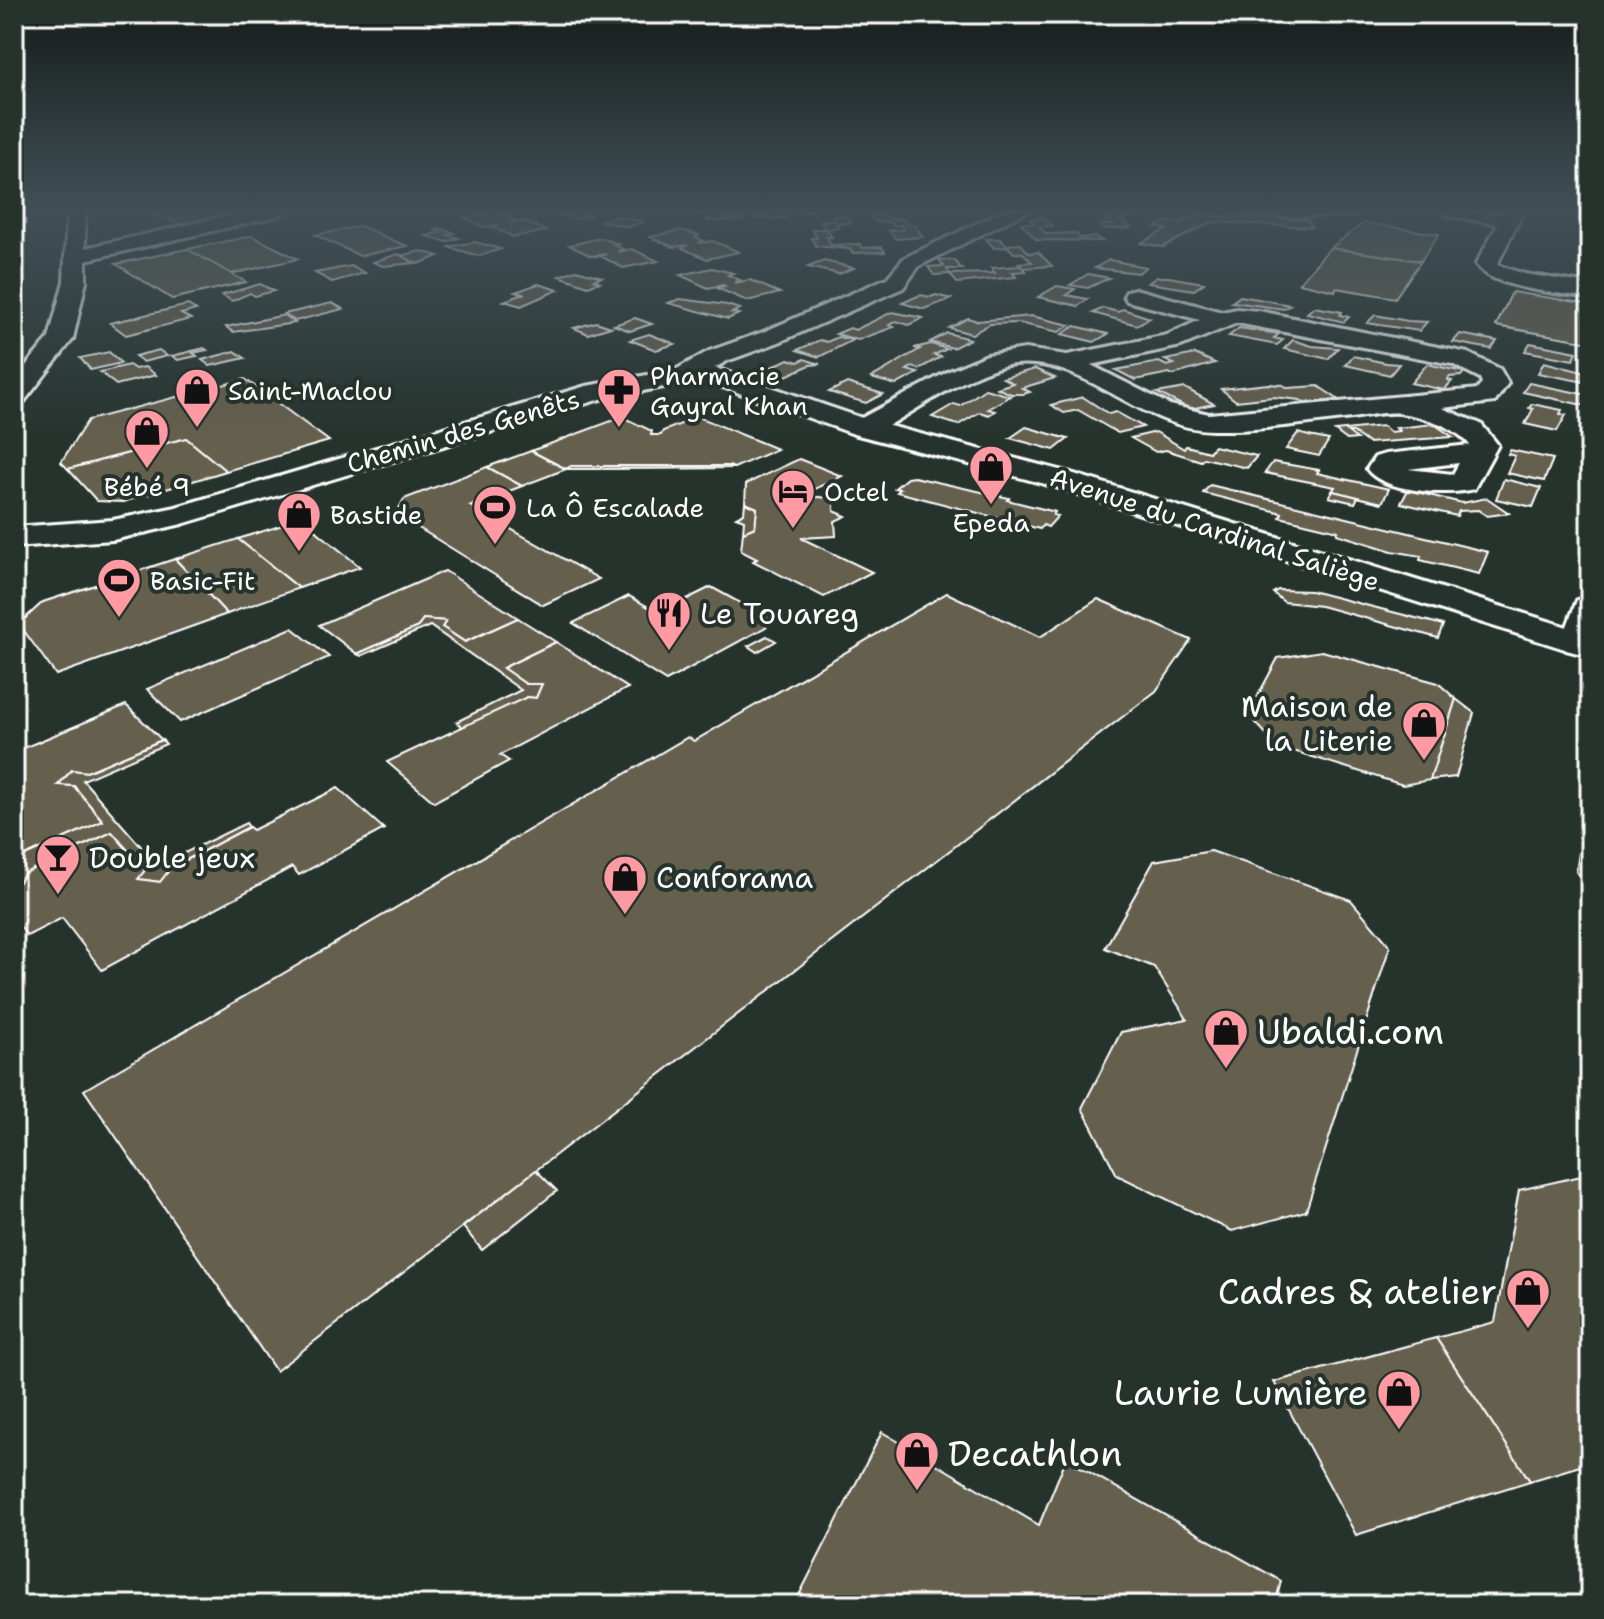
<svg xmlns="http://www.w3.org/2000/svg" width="1604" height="1619" font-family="'Shantell Sans',sans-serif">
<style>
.building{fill:#655f4e;stroke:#fff;stroke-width:2}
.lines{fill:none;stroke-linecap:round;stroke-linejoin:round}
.street-casing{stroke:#fff;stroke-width:6}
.secondary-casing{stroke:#fff;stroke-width:6}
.street{fill:#26332d;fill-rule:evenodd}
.secondary{fill:#26332d;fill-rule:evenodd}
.labels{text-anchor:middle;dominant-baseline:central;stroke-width:8;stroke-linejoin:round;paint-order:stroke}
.far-poi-label{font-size:26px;fill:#fff;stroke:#26332d;text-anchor:start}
.far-street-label{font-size:26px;fill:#fff;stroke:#26332d}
.poi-label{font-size:30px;fill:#fff;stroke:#26332d;text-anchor:start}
.near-poi-label{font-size:36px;fill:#fff;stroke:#26332d;text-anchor:start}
</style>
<rect width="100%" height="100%" fill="#26332d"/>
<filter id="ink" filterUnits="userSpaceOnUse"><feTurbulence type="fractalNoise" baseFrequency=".0125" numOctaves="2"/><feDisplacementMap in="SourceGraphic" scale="16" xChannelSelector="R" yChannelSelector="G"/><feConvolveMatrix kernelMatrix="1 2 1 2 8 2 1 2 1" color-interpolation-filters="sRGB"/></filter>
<g filter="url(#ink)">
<!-- building -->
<g class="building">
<polygon points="140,210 259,210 190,227"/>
<polygon points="562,210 574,210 592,215 577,219 553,213"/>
<polygon points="692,210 721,210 723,217 742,216 743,220 708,221 707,214 693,214"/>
<polygon points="769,210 812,210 812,211 783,214 785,218 755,219 753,215 771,214"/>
<polygon points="1096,210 1134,211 1139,216 1120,219 1131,228 1104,229 1099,225 1112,225 1102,217 1116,216 1110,212"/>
<polygon points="495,212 512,216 507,217 516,221 509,223 524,221 546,231 513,237 492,227 499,225 484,227 464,218"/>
<polygon points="884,214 888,219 902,219 908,225 915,225 923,237 896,239 889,230 904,230 901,225 893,226 890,222 876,222 870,215"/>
<polygon points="1196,215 1308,220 1312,227 1212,222 1163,247 1141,243 1167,229 1156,227 1167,221 1179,223"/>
<polygon points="617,216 644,222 627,227 601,221"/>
<polygon points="832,216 846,216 851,223 837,224 839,228 827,229 832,237 827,237 831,245 860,244 863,248 882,247 885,252 852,253 850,249 816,246 811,238 817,238 812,229 825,229 820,221 835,220"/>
<polygon points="1044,218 1052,226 1039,227 1047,234 1075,233 1080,238 1096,237 1102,241 1037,240 1021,223 1034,223 1030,219"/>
<polygon points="1364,223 1439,234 1421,261 1330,248"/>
<polygon points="361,226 397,242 407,246 360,256 315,235"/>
<polygon points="440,228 454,233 448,235 459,238 447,242 426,236 442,232 435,230"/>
<polygon points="681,230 699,235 695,237 704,241 698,243 713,241 739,252 707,259 682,248 688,245 673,247 650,237"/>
<polygon points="252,236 298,259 231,274 187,249"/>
<polygon points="601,238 619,244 614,245 623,249 617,252 632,249 658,261 623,268 600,256 606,254 591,256 569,245"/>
<polygon points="986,239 1000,239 1006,245 1021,244 1029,253 1038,252 1052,266 1023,268 1026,271 1012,272 1016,277 957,283 950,274 995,273 991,268 1021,266 1018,263 1032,262 1023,253 1014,253 1008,247 994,248"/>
<polygon points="475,242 501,249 479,256 448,247"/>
<polygon points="1330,248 1421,261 1395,298 1336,288 1335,291 1299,283"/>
<polygon points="187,249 246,282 172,299 116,264"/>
<polygon points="420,251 439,256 418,264 400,256"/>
<polygon points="398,254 415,263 383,266 373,262"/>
<polygon points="939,260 954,260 962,269 947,269 950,274 934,275 928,267 944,266"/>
<polygon points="1109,260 1146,267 1138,273 1095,268"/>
<polygon points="824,261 854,268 839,274 808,267"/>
<polygon points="351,266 365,273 332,282 315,273"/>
<polygon points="712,268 733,273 728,275 740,280 734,283 750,280 780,293 747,301 717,288 725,286 723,285 708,288 680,275"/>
<polygon points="576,270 602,277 594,280 600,282 588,286 559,276"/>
<polygon points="1088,274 1109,278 1088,288 1070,285"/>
<polygon points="1157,277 1168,277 1204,283 1194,290 1148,283"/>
<polygon points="260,284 274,291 255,296 250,293 232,301 222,295"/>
<polygon points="538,284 558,290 521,306 504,301 523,294 515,292"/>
<polygon points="1057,286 1075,289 1066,295 1088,299 1078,306 1038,297"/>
<polygon points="1512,292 1590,304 1590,342 1496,326"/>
<polygon points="920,295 931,297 936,295 951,299 924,309 902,303"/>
<polygon points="1240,296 1258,299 1290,305 1284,309 1232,302"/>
<polygon points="680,299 727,305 740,309 732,313 739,314 728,319 668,303"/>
<polygon points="332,303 343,309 295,321 284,314"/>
<polygon points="188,305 196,310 181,314 191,319 126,335 110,323"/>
<polygon points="1314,307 1342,312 1340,315 1349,317 1344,322 1307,313"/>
<polygon points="1103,308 1118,312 1123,309 1150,318 1137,325 1093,313"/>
<polygon points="892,312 923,318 909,325 896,321 889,325 894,327 858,340 836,334 850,328 855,330"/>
<polygon points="285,315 295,323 233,332 226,327"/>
<polygon points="1375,315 1408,321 1427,322 1419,331 1367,323"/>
<polygon points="1031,316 1070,325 1059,332 1018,323 990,324 972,334 949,328 968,318 977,321"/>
<polygon points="635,318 652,324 630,331 614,325"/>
<polygon points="596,322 611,327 588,334 574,328"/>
<polygon points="1075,326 1108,334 1094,342 1062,334"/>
<polygon points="1239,328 1279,334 1274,338 1283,340 1277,345 1229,336"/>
<polygon points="947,333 970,339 953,348 930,342"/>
<polygon points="649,334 675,344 656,350 630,340"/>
<polygon points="1460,334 1497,341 1491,349 1453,342"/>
<polygon points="838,337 853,340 819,357 797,350 820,340 827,342"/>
<polygon points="1293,340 1312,346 1338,348 1328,359 1284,349"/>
<polygon points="1530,343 1577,352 1573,360 1525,351"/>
<polygon points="931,344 947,349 934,355 941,357 919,369 912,367 907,370 918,373 896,385 871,378 920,349 914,348"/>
<polygon points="204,348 207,350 193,353 197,356 178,360 172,356"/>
<polygon points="159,350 167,356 143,362 135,356"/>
<polygon points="235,351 245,358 210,366 202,360"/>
<polygon points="109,352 121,363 91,370 80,358"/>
<polygon points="1195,354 1215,363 1173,375 1169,373 1135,380 1116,370 1159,362 1167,366 1174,364 1165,360"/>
<polygon points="1353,356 1386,363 1399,364 1390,375 1345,365"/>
<polygon points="788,359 798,362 804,359 820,364 810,365 786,376 765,370"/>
<polygon points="1544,362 1590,374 1590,383 1538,373"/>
<polygon points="1427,364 1464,372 1461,376 1449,377 1448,380 1452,381 1444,390 1411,383"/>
<polygon points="129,365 135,369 145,367 156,375 116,385 100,372"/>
<polygon points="1035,369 1055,378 1022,388 1030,392 1023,394 1011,394 997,388 1013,383 1003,378"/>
<polygon points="245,379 329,441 226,471 186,438 68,469 61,462 88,420"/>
<polygon points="847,383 883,394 866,403 829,392"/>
<polygon points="1529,383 1588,395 1583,405 1523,392"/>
<polygon points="1268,384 1283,385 1288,388 1318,386 1339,400 1305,403 1300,400 1273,397 1236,401 1221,389"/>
<polygon points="1185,388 1214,404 1190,409 1157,393"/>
<polygon points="985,389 1010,396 988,409 995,411 989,415 980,412 958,425 932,417 954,404 960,406"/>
<polygon points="1083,397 1109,414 1116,412 1143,427 1118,433 1078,410 1064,413 1051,405"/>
<polygon points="1532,404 1562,410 1560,414 1566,415 1557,431 1525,424 1533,409 1529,408"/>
<polygon points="622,417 652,431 651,435 661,435 663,431 699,417 777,449 734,468 566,469 531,451"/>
<polygon points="1434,424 1453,437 1368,443 1353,432 1348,432 1357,439 1347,440 1335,431 1383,426 1390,432 1399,431 1396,428"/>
<polygon points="1026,427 1068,439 1054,450 1010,438"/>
<polygon points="1156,432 1184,449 1186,446 1209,452 1214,446 1257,456 1247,468 1204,458 1201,461 1166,450 1156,452 1131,438"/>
<polygon points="1298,433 1309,436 1329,440 1319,456 1286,449"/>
<polygon points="186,438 226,471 123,502 97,501 68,469"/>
<polygon points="1510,450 1553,459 1544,481 1507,473 1515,456 1508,454"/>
<polygon points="531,451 566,469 522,486 487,467"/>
<polygon points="799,459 842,476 800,496 834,498 834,511 846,516 835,521 836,536 801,538 872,572 824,597 753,561 757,559 741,551 743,532 755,527 757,508 745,503 746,484"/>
<polygon points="1273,462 1319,470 1317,473 1389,489 1382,503 1332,491 1335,487 1265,473"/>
<polygon points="571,466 729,466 734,468 566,469"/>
<polygon points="487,467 522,486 470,506 599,579 543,605 396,514 404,499"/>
<polygon points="914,477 1009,498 1007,500 1055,512 1053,515 1058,516 1048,527 1043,525 1040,529 897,492 900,489 895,488 907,478"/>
<polygon points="1504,479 1541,488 1533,507 1496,499"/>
<polygon points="1210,485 1488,552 1479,574 1420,560 1421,556 1392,551 1337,534 1338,531 1280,517 1282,513 1203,493"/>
<polygon points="1408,490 1462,503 1487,498 1509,513 1487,516 1478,510 1459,511 1457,516 1401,503"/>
<polygon points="1333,491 1358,497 1355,503 1329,497"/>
<polygon points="745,503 757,508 755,527 743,532 744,520 736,517 744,513"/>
<polygon points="302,519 360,567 299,588 238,539"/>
<polygon points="238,539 299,588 227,614 175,559"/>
<polygon points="175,559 227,614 56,675 19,624 43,602"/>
<polygon points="445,571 518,618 465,642 442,627 446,621 423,619 418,627 357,654 319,625"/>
<polygon points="711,587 775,622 666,681 573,623 629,596 659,613"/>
<polygon points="1278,590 1311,591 1443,625 1438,638 1321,606 1284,602 1273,593"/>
<polygon points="947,593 1040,637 1098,599 1191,640 1156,691 276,1371 84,1090 688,737 694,741"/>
<polygon points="518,618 556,642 503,668 526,684 542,684 536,698 527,697 464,728 456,722 521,690 430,626 361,656 357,654 418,627 423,619 446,621 442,627 465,642"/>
<polygon points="292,628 329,657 180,722 147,689"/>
<polygon points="767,636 776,641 757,652 748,646"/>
<polygon points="556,642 628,688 500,755 509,761 434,802 387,762 527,697 536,698 542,684 526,684 503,668"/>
<polygon points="1322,651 1438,683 1456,699 1430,780 1403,785 1277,746 1248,714 1278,658"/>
<polygon points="1456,699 1474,713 1456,777 1430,780"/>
<polygon points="126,705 162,740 87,772 72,770 58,785 74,786 103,821 14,861 14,752"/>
<polygon points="162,740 166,744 83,780 158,866 246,823 249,827 171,868 160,882 138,879 145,870 112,832 25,873 14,889 14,861 103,821 74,786 58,785 72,770 87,772"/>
<polygon points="338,788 384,829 299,875 292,867 102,970 62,918 27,936 14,918 14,889 25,873 112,832 145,870 138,879 160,882 171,868 249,827 253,830"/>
<polygon points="1584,822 1590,827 1590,885 1576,872"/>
<polygon points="1211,851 1351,900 1390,946 1306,1211 1232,1231 1117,1175 1082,1108 1121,1032 1187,1019 1154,967 1105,948 1154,861"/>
<polygon points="536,1170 557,1191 482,1250 463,1227"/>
<polygon points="1590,1174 1590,1463 1530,1481 1436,1338 1495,1322 1519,1190"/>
<polygon points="1436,1338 1530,1481 1356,1535 1274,1382"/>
<polygon points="882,1432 1039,1525 1066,1459 1281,1581 1275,1605 794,1605"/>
</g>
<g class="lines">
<!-- street casing -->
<g class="street-casing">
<g id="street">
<polygon points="67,210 85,210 85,248 253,210 287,210 278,216 86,260 86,281 73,339 23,403 14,405 14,380 49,338 64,281"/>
<polygon points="1005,210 1030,210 919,266 903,288 779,342 727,361 690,382 601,399 182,524 113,540 14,547 14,527 113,520 176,507 586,386 675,370 709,351 763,332 887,278 904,258"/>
<polygon points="1245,210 1363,210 1354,216 1254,216"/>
<path d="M1440,210L1504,214L1506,210H1524L1497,265L1525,274L1590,284V298C1562,293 1490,289 1476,264L1498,224L1449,216Z"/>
<path d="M1135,289L1222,312L1237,309L1259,311L1468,353L1500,369L1508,383L1495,402L1442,408L1481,424L1498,445L1474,489C1448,496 1383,492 1367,469L1375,457L1385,454L1470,445C1455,426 1422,416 1400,413C1386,411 1366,416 1352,418C1306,423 1259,431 1213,430C1140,429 1084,356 1014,364C974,368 911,414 874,434L864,436L854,434L850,428L854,422L949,371L987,355L1025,349L1067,355L1167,335L1200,320L1127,301L1124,296L1127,291ZM1237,323L1452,364L1480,378L1482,383L1478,389L1209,414L1170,405L1091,365L1181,346ZM1459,463L1453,474L1408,469Z"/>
<polygon points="1590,597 1590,650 1579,653 1566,650 1561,642 1577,600"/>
</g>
</g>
<!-- secondary casing -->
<g class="secondary-casing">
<polygon id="secondary" points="695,361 874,422 1071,473 1590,634 1590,657 1049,485 854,434 686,374 682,369 686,364"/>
</g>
<!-- street -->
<use href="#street" class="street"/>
<!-- secondary -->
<use href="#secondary" class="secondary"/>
</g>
</g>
<!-- sky -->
<linearGradient id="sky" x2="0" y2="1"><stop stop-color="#151c19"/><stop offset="0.48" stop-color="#415057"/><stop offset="1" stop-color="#415057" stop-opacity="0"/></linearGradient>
<rect width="1604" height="437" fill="url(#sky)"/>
<!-- icons -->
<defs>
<g id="shop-pin" transform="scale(2.3)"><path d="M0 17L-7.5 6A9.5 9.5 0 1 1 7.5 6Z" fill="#ff9aa2" stroke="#26332d"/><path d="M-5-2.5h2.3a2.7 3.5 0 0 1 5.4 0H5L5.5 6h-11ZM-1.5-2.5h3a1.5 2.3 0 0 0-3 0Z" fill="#111"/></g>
<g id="pharmacy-pin" transform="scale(2.3)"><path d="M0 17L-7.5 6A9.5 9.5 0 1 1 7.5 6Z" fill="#ff9aa2" stroke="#26332d"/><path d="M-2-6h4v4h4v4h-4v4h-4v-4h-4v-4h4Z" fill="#111"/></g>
<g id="hotel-pin" transform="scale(2.3)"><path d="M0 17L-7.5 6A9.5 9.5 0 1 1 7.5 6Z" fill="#ff9aa2" stroke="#26332d"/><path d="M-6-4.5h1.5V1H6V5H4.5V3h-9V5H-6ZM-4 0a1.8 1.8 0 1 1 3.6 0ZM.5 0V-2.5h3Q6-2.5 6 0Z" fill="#111"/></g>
<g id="stadium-pin" transform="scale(2.3)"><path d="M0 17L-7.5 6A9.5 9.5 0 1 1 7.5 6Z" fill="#ff9aa2" stroke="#26332d"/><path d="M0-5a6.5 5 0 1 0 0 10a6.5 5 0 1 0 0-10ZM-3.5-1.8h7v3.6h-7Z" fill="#111"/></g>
<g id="restaurant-pin" transform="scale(2.3)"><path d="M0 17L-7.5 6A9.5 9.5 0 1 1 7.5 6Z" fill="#ff9aa2" stroke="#26332d"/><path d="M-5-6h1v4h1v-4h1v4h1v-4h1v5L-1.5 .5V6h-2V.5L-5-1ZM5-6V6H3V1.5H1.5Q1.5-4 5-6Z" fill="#111"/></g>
<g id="bar-pin" transform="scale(2.3)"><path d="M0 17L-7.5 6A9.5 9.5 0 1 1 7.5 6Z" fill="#ff9aa2" stroke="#26332d"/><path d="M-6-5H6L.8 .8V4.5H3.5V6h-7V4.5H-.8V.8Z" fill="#111"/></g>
</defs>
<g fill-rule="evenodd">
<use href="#shop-pin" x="197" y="390"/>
<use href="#pharmacy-pin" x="619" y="390"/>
<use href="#shop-pin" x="147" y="431"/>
<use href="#shop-pin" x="991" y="467"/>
<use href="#hotel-pin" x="793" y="491"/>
<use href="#stadium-pin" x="495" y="507"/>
<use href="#shop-pin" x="299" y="514"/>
<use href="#stadium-pin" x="119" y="580"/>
<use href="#restaurant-pin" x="669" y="613"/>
<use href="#shop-pin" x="1424" y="723"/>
<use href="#bar-pin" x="58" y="857"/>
<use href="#shop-pin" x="625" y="877"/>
<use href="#shop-pin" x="1226" y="1031"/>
<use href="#shop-pin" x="1528" y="1291"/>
<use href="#shop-pin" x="1399" y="1392"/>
<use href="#shop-pin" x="917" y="1453"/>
</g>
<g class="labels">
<!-- far-poi labels -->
<g class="far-poi-label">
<text x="650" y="375">Pharmacie<tspan x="650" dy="30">Gayral Khan</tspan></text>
<text x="228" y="390">Saint-Maclou</text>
<text x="147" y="486" text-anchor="middle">Bébé 9</text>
<text x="824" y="491">Octel</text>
<text x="526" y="507">La Ô Escalade</text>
<text x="330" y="514">Bastide</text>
<text x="991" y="522" text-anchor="middle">Epeda</text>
<text x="150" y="580">Basic-Fit</text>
</g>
<!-- far-street labels -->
<g class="far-street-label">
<text transform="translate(463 431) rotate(-16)">Chemin des Genêts</text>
<text transform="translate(1215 529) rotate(18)">Avenue du Cardinal Saliège</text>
</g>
<!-- poi labels -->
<g class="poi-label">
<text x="700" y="613">Le Touareg</text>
<text x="1393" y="706" text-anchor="end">Maison de<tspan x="1393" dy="34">la Literie</tspan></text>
<text x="89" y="857">Double jeux</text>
<text x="656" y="877">Conforama</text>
</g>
<!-- near-poi labels -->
<g class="near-poi-label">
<text x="1257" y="1031">Ubaldi.com</text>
<text x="1497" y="1291" text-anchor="end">Cadres &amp; atelier</text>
<text x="1368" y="1392" text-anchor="end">Laurie Lumière</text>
<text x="948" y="1453">Decathlon</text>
</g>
</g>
<!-- margin -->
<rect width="1604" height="1619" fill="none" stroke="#26332d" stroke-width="48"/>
<rect x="24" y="24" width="1556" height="1571" fill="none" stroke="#fff" stroke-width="3" filter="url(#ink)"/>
</svg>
